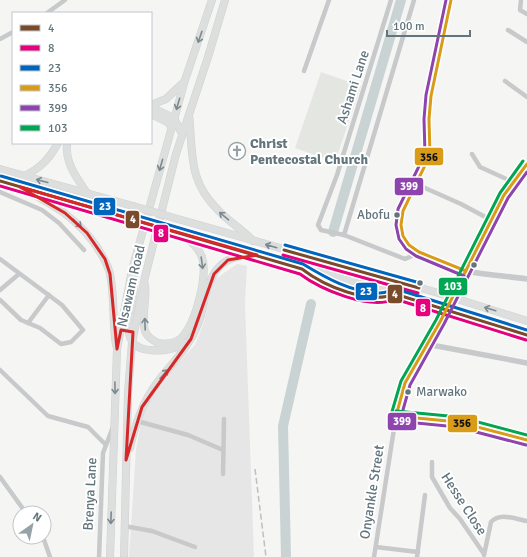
<svg xmlns="http://www.w3.org/2000/svg" width="527" height="557" font-family="Signika,sans-serif">
<style>
.built{fill:#e5e6e5}
.green{fill:#e4e7e1}
.lines{fill:none;stroke-linecap:round;stroke-linejoin:round}
.river{stroke:#c9d3d4;stroke-width:10}
.tertiary-tunnel{stroke:#d0d5d6;stroke-width:5.5;stroke-dasharray:5.5 3;stroke-linecap:butt}
.trunk-casing{stroke:#d1d1d1;stroke-width:8}
.minor{stroke:#c7c9ca;stroke-width:4.5}
.tertiary{stroke:#c7c9ca;stroke-width:5.5}
.trunk{stroke:#dddede;stroke-width:7}
.rail{stroke:#bdbfc0;stroke-width:1.5;stroke-dasharray:6 3;stroke-linecap:butt}
.trunk-bridge-casing{stroke:#d1d1d1;stroke-width:8;stroke-linecap:butt}
.trunk-bridge{stroke:#dddede;stroke-width:7}
.bus-1-casing{stroke:#fff;stroke-width:6}
.bus-2-casing{stroke:#fff;stroke-width:6}
.bus-3-casing{stroke:#fff;stroke-width:6}
.bus-4-casing{stroke:#fff;stroke-width:6}
.bus-5-casing{stroke:#fff;stroke-width:6}
.bus-6-casing{stroke:#fff;stroke-width:6}
.bus-1{stroke:#7a4b2a;stroke-width:3}
.bus-2{stroke:#e5007d;stroke-width:3}
.bus-3{stroke:#0065bd;stroke-width:3}
.bus-4{stroke:#d99c19;stroke-width:3}
.bus-5{stroke:#8e44ad;stroke-width:3}
.bus-6{stroke:#00a651;stroke-width:3}
.oneway{stroke:#7b8a90}
.marked{fill:none;stroke:#d62828;stroke-width:3;stroke-linejoin:round}
.bus-dot{fill:#62757d;stroke:#fff;stroke-width:1.5}
.labels{text-anchor:middle;dominant-baseline:central;stroke-width:4;stroke-linejoin:round;paint-order:stroke}
.bus-label{font-size:13px;fill:#62757d;stroke:#fff;text-anchor:end}
.street-label{font-size:14px;fill:#62757d;stroke:#fff}
.poi-label{font-size:14px;font-weight:bold;fill:#62757d;stroke:#fff;text-anchor:start}
.line-badge{stroke:#fff;stroke-width:1.5}
.badge-label{font-size:11px;text-anchor:middle;font-weight:bold;fill:#fff}
.pale-badge-label{font-size:11px;text-anchor:middle;font-weight:bold;fill:#111}
</style>
<rect width="100%" height="100%" fill="#f5f5f4"/>
<!-- built -->
<polygon class="built" points="237,264 247,266 245,304 254,557 129,557 136,450 141,422 152,396 161,382 195,345 203,325 214,280"/>
<!-- green -->
<polygon class="green" points="321,72 361,86 335,162 295,148"/>
<g class="lines">
<!-- river -->
<g class="river">
<polyline points="333,232 401,0"/>
<polyline points="286,557 283,426 311,304"/>
</g>
<!-- tertiary-tunnel -->
<polyline class="tertiary-tunnel" points="440,322 457,286"/>
<!-- trunk casing -->
<g class="trunk-casing">
<g id="trunk">
<polyline points="151,105 166,99 184,82"/>
<polyline points="151,107 174,118 182,134"/>
<polyline points="151,114 167,122 172,127"/>
<path d="M189,115C193,153 188,181 218,210C229,222 242,229 253,241"/>
<path d="M67,143C65,163 76,177 87,193"/>
<polyline points="0,169 133,206"/>
<path d="M24,176C41,168 49,159 58,143"/>
<polyline points="0,181 131,218"/>
<path d="M20,187C53,206 74,214 97,247C102,256 108,264 110,274C115,297 112,321 116,345"/>
<polyline points="178,219 435,292 527,321"/>
<polyline points="174,230 395,294 527,335"/>
<path d="M305,272C316,282 371,301 386,298C389,297 392,295 394,294"/>
<path d="M134,277C138,301 111,347 150,350C165,352 176,349 188,342"/>
<path d="M145,285C147,300 141,317 145,331C147,337 152,340 158,343C166,345 178,343 183,336C196,321 208,275 202,257C198,247 190,241 182,234"/>
<path d="M130,448C135,425 142,403 156,384C172,362 188,350 198,324C205,306 205,282 219,267C228,257 240,256 252,255"/>
<polyline points="110,557 117,349 132,270 185,80 212,0"/>
<polyline points="124,557 128,392 132,343 145,277 176,154 208,57 225,0"/>
</g>
</g>
<!-- minor -->
<g class="minor">
<polyline points="391,0 337,175 318,225 321,230 344,235 405,259 412,256 416,251"/>
<polyline points="521,0 520,10 527,14"/>
<polyline points="47,13 65,0"/>
<polyline points="508,30 527,42"/>
<polyline points="0,39 13,32"/>
<polyline points="304,71 329,0"/>
<polyline points="505,81 527,97"/>
<polyline points="472,154 480,167 513,182"/>
<polyline points="416,184 461,204 491,220"/>
<polyline points="0,192 42,210 59,223 84,250"/>
<polyline points="344,235 414,0"/>
<polyline points="0,259 62,305 83,330 71,342 61,344 40,328 21,320 0,300"/>
<polyline points="0,290 19,274"/>
<polyline points="28,323 49,295"/>
<polyline points="0,370 48,416 88,427 105,444"/>
<polyline points="137,421 188,435 223,450"/>
<polyline points="432,462 432,477 450,508 460,519 484,554"/>
<polyline points="223,474 224,419"/>
<polyline points="0,477 26,513"/>
<polyline points="124,526 152,531 195,547"/>
<polyline points="43,537 50,557"/>
<polyline points="376,547 418,552"/>
<path d="M484,555L491,522C500,512 515,519 527,521"/>
<polyline points="99,557 103,453 113,427"/>
<polyline points="374,557 396,416"/>
<polyline points="417,557 425,495"/>
</g>
<!-- tertiary -->
<g class="tertiary">
<path d="M451,0L438,58L431,96L429,119L430,155L403,211C400,219 397,230 402,238C410,251 451,267 466,271C486,275 507,276 527,279"/>
<polyline points="457,286 504,195 527,164"/>
<polyline points="440,322 405,383 396,416 458,422 527,440"/>
<polyline points="426,344 527,363"/>
</g>
<!-- trunk -->
<use href="#trunk" class="trunk"/>
<!-- rail -->
<polyline class="rail" points="255,469 266,557"/>
<!-- trunk-bridge casing -->
<g class="trunk-bridge-casing">
<g id="trunk-bridge">
<polyline points="133,206 178,219"/>
<polyline points="131,218 174,230"/>
</g>
</g>
<!-- trunk-bridge -->
<use href="#trunk-bridge" class="trunk-bridge"/>
<!-- bus-1 casing -->
<g class="bus-1-casing">
<g id="bus-1">
<path d="M0,181L302,269C324,286 369,305 395,294L527,335"/>
<polyline points="284,250 419,288"/>
</g>
</g>
<!-- bus-2 casing -->
<g class="bus-2-casing">
<g id="bus-2">
<path d="M0,186L300,274C320,289 370,311 395,299L526,340"/>
<polyline points="283,255 418,293"/>
</g>
</g>
<!-- bus-3 casing -->
<g class="bus-3-casing">
<g id="bus-3">
<path d="M1,176L303,264C326,278 351,292 378,293C385,294 390,290 396,289L527,330"/>
<polyline points="285,245 420,283"/>
</g>
</g>
<!-- bus-4 casing -->
<g class="bus-4-casing">
<g id="bus-4">
<polyline points="451,0 431,96 429,119 430,155 403,211 401,225 403,236 409,245 419,252 466,271"/>
<polyline points="396,416 405,383 440,322 504,195 527,164"/>
<polyline points="396,416 458,422 527,440"/>
</g>
</g>
<!-- bus-5 casing -->
<g class="bus-5-casing">
<g id="bus-5">
<polyline points="446,0 426,95 424,119 425,154 398,209 396,225 399,239 406,249 416,256 464,276"/>
<polyline points="401,417 410,385 444,324 508,198 527,172"/>
<polyline points="396,421 457,427 526,445"/>
</g>
</g>
<!-- bus-6 casing -->
<g class="bus-6-casing">
<g id="bus-6">
<polyline points="396,411 459,417 527,435"/>
<polyline points="391,415 401,381 436,320 500,193 523,161"/>
</g>
</g>
<!-- bus-1 -->
<use href="#bus-1" class="bus-1"/>
<!-- bus-2 -->
<use href="#bus-2" class="bus-2"/>
<!-- bus-3 -->
<use href="#bus-3" class="bus-3"/>
<!-- bus-4 -->
<use href="#bus-4" class="bus-4"/>
<!-- bus-5 -->
<use href="#bus-5" class="bus-5"/>
<!-- bus-6 -->
<use href="#bus-6" class="bus-6"/>
</g>
<!-- one-way arrows -->
<defs><path id="oneway-shaft" d="M-6 0H5M1.5-3L5.5 0L1.5 3" fill="none" stroke-width="1.6" stroke-linecap="round" stroke-linejoin="round"/></defs>
<g class="oneway">
<use href="#oneway-shaft" transform="translate(200 37) rotate(109)"/>
<use href="#oneway-shaft" transform="translate(178 104) rotate(106)"/>
<use href="#oneway-shaft" transform="translate(161 165) rotate(106)"/>
<use href="#oneway-shaft" transform="translate(42 181) rotate(-165)"/>
<use href="#oneway-shaft" transform="translate(224 216) rotate(-140)"/>
<use href="#oneway-shaft" transform="translate(77 223) rotate(44)"/>
<use href="#oneway-shaft" transform="translate(271 246) rotate(-164)"/>
<use href="#oneway-shaft" transform="translate(202 263) rotate(82)"/>
<use href="#oneway-shaft" transform="translate(490 309) rotate(-163)"/>
<use href="#oneway-shaft" transform="translate(145 324) rotate(-92)"/>
<use href="#oneway-shaft" transform="translate(164 374) rotate(-48)"/>
<use href="#oneway-shaft" transform="translate(115 388) rotate(89)"/>
<use href="#oneway-shaft" transform="translate(111 518) rotate(92)"/>
</g>
<!-- marked area -->
<path class="marked" d="M20,187L257,255L228,260L214,274L191,339L142,407L126,460L133,332L121,330L117,349L110,274L105,259L87,233L65,213Z"/>
<!-- icons -->
<defs>
<g id="church-ring" transform="scale(0.9)"><circle r="9.5" fill="#fff" stroke="#95a2a7" stroke-width="1.5"/><path d="M-1.2-6h2.4v3.5h3.3v2.4h-3.3V6h-2.4V-.1h-3.3v-2.4h3.3Z" fill="#95a2a7"/></g>
</defs>
<g fill-rule="evenodd">
<use href="#church-ring" x="237" y="151"/>
</g>
<!-- markers -->
<g class="bus-dot">
<circle cx="397" cy="215" r="3.5"/>
<circle cx="474" cy="265" r="3.5"/>
<circle cx="420" cy="283" r="3.5"/>
<circle cx="408" cy="392" r="3.5"/>
</g>
<g class="labels">
<!-- bus labels -->
<g class="bus-label">
<text x="390" y="215">Abofu</text>
<text x="416" y="392" text-anchor="start">Marwako</text>
</g>
<!-- street labels -->
<g class="street-label">
<text transform="translate(353 87) rotate(-72)">Ashami Lane</text>
<text transform="translate(131 286) rotate(-77)">Nsawam Road</text>
<text transform="translate(372 492) rotate(-81)">Onyankle Street</text>
<text transform="translate(90 494) rotate(-87)">Brenya Lane</text>
<text transform="translate(464 504) rotate(57)">Hesse Close</text>
</g>
<!-- poi labels -->
<g class="poi-label">
<text x="250" y="143">Christ<tspan x="250" dy="16">Pentecostal Church</tspan></text>
</g>
</g>
<g class="line-badge">
<rect x="414" y="147" width="30" height="19" rx="4" fill="#d99c19"/>
<rect x="394" y="177" width="30" height="19" rx="4" fill="#8e44ad"/>
<rect x="93" y="197" width="23" height="19" rx="4" fill="#0065bd"/>
<rect x="125" y="210" width="15" height="19" rx="4" fill="#7a4b2a"/>
<rect x="153" y="224" width="16" height="19" rx="4" fill="#e5007d"/>
<rect x="438" y="277" width="30" height="19" rx="4" fill="#00a651"/>
<rect x="355" y="282" width="23" height="19" rx="4" fill="#0065bd"/>
<rect x="387" y="284" width="16" height="20" rx="4" fill="#7a4b2a"/>
<rect x="415" y="298" width="16" height="19" rx="4" fill="#e5007d"/>
<rect x="387" y="412" width="30" height="19" rx="4" fill="#8e44ad"/>
<rect x="447" y="414" width="31" height="19" rx="4" fill="#d99c19"/>
</g>
<g class="badge-label">
<text x="409" y="190">399</text>
<text x="105" y="210">23</text>
<text x="133" y="223">4</text>
<text x="161" y="237">8</text>
<text x="453" y="290">103</text>
<text x="366" y="295">23</text>
<text x="395" y="298">4</text>
<text x="423" y="312">8</text>
<text x="402" y="425">399</text>
</g>
<g class="pale-badge-label">
<text x="429" y="161">356</text>
<text x="462" y="427">356</text>
</g>
<!-- legend -->
<rect x="12" y="12" width="140" height="132" fill="#ffffff" stroke="#c0c8cb"/>
<rect x="20" y="25" width="20" height="6" fill="#7a4b2a" stroke="#c0c8cb"/>
<text x="48" y="32" font-size="12" fill="#62757d">4</text>
<rect x="20" y="45" width="20" height="6" fill="#e5007d" stroke="#c0c8cb"/>
<text x="48" y="52" font-size="12" fill="#62757d">8</text>
<rect x="20" y="65" width="20" height="6" fill="#0065bd" stroke="#c0c8cb"/>
<text x="48" y="72" font-size="12" fill="#62757d">23</text>
<rect x="20" y="85" width="20" height="6" fill="#d99c19" stroke="#c0c8cb"/>
<text x="48" y="92" font-size="12" fill="#62757d">356</text>
<rect x="20" y="105" width="20" height="6" fill="#8e44ad" stroke="#c0c8cb"/>
<text x="48" y="112" font-size="12" fill="#62757d">399</text>
<rect x="20" y="125" width="20" height="6" fill="#00a651" stroke="#c0c8cb"/>
<text x="48" y="132" font-size="12" fill="#62757d">103</text>
<!-- north arrow -->
<g transform="translate(32 525) rotate(33)"><circle r="19" fill="#ffffff" stroke="#c0c8cb"/>
<path d="M0-3L7 15L0 10L-7 15Z" fill="#95a2a7"/>
<text y="-6" font-size="11" font-weight="bold" text-anchor="middle" fill="#62757d">N</text>
</g>
<!-- scale -->
<path d="M387 30v6h83v-6" fill="none" stroke="#62757d" stroke-width="2"/>
<text x="393" y="30" font-size="12" fill="#62757d" stroke="#ffffff" stroke-width="3" paint-order="stroke">100 m</text>
</svg>
